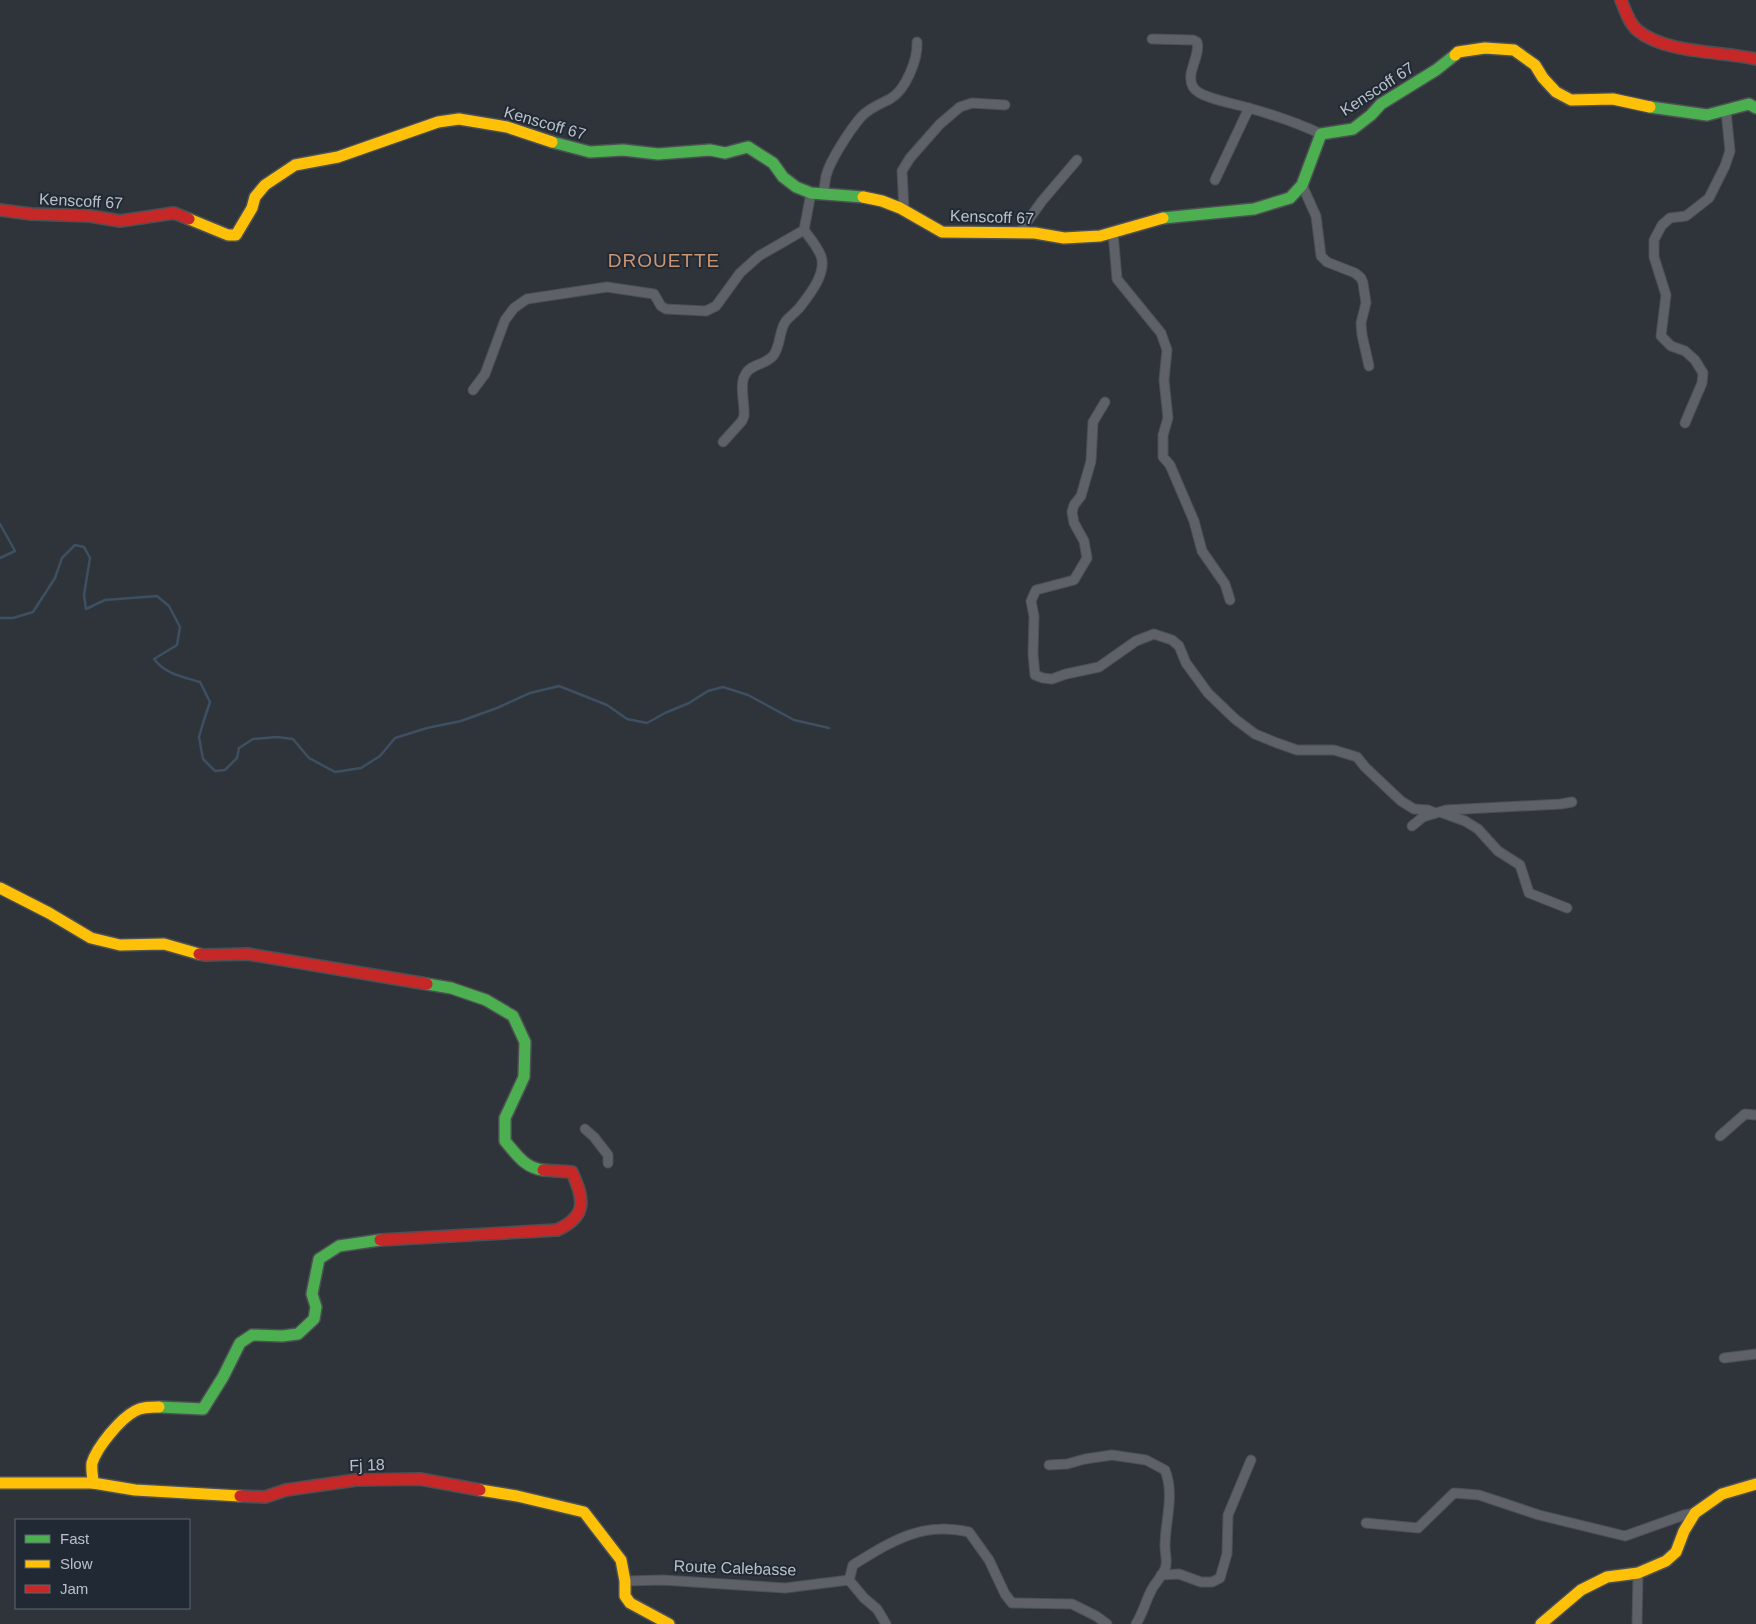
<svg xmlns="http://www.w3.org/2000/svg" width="1756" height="1624" font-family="Arial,sans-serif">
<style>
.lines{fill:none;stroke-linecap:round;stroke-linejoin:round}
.stream{stroke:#3e4f62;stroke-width:2.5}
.street-casing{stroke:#4c5054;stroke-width:11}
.fast-casing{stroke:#4c5054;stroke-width:14}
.slow-casing{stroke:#4c5054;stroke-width:14}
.jam-casing{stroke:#4c5054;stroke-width:14}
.street{stroke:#5e6268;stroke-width:9}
.fast{stroke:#4caf50;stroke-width:11}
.slow{stroke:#ffc107;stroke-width:11}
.jam{stroke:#c62828;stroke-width:11}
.labels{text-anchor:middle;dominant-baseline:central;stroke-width:4;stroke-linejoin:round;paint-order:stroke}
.street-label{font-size:16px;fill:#b9c0c9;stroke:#212a34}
.quarter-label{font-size:19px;letter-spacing:1px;fill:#cb9572;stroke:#212a34}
</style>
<rect width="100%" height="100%" fill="#2e343a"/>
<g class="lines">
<!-- stream -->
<g class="stream">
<polyline points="0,524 15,551 0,558"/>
<path d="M0,618H13L33,612L55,578L62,558L75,545L84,547L90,558L84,595L86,609L105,600L157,596L169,606L180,627L177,645L154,659C165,674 184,677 200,682L210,702L204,720L199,737L203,759L215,771L225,770L237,758L239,748L253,739L277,737L293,739L309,758L335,772L361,768L380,756L395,738L427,728L461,721L497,708L530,693L559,686L607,705L627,719L647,723L665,713L689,703L708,691L723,687L748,695L794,720L829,728"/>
</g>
<!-- street casing -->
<g class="street-casing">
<g id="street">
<path d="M1152,39L1193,40L1197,42C1201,56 1185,73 1193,87C1196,92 1203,95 1209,97C1222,102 1236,104 1249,108C1274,115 1298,123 1321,134"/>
<polyline points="1215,180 1249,108"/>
<polyline points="1302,185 1316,216 1321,256 1327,262 1355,273 1361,278 1363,283 1366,303 1361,323 1362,335 1369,366"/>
<path d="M823,195C824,189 825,182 826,176C830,160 850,130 861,117C869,108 880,104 890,99C906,90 918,59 917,42"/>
<polyline points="904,210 902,171 910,158 940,124 960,107 972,103 1005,105"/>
<polyline points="1113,232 1117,279 1161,333 1167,350 1164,380 1168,418 1163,435 1163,457 1170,465 1194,521 1202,551 1225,584 1230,600"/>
<polyline points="1019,233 1042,201 1077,160"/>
<polyline points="473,390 485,374 505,320 514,308 527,299 607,287 654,294 661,306 666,309 706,311 716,306 740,273 759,256 804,230 811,193"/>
<polyline points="1105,402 1093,422 1091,461 1081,496 1074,505 1072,512 1074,523 1084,541 1087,558 1074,580 1036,590 1031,601 1034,616 1033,654 1035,675 1043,678 1052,679 1066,674 1099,667 1136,641 1154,634 1172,640 1179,646 1186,663 1208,693 1235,719 1255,734 1277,743 1297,750 1334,750 1357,757 1365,767 1401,801 1414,809 1428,810 1435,813"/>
<polyline points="1685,423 1702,383 1703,373 1695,360 1685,351 1671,346 1661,336 1666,295 1654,257 1654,240 1662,225 1670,218 1686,216 1709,198 1725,166 1730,151 1726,111"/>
<path d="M723,442L742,421L744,416C745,405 739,384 745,375C750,364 765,365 773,356C781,346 779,329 786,321C790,316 796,312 800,307C810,294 827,273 821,256C817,246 810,238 804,230"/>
<polyline points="1440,812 1465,821 1478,829 1498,851 1520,865 1529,893 1567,908"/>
<polyline points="1412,826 1423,817 1446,810 1561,804 1572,802"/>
<polyline points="585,1129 594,1137 608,1155 608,1163"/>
<polyline points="1720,1136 1745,1114 1756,1115"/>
<polyline points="1724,1358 1756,1354"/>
<path d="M1049,1465L1067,1464L1085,1459L1112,1455L1146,1460L1165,1470C1175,1495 1165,1521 1165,1546C1165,1554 1168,1562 1165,1569C1162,1576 1156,1582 1152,1589C1146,1600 1143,1613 1136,1624"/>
<polyline points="1366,1523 1418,1528 1454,1493 1479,1495 1539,1515 1625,1536 1684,1515 1695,1513"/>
<polyline points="1161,1575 1179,1574 1201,1582 1212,1582 1220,1578 1227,1554 1228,1515 1251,1460"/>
<polyline points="849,1580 864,1598 877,1609 886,1624"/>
<path d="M625,1581L663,1580L785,1588L849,1580L853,1565C892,1541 922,1521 969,1532L989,1560L1005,1594L1012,1603L1072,1604L1096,1616L1107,1624"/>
<polyline points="1637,1624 1638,1573"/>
</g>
</g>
<!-- fast casing -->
<g class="fast-casing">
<g id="fast">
<polyline points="1650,107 1707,115 1749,104 1756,108"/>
<polyline points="552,142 590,152 623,150 658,154 710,150 725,153 748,147 773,163 783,177 796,187 811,193 863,197"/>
<polyline points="1163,218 1254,209 1290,198 1302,185 1321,134 1353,129 1371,115 1381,104 1436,70 1455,55"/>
<path d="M427,984L451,988L486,1000L513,1016L525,1042L524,1077L505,1118V1141C516,1154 525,1168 543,1170"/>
<polyline points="159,1407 203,1409 223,1377 240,1343 252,1335 282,1336 298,1334 314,1319 316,1307 312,1294 319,1259 339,1246 380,1240"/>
</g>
</g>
<!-- slow casing -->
<g class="slow-casing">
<g id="slow">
<polyline points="1455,55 1458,52 1485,48 1514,50 1535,65 1543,78 1556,92 1571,100 1613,99 1650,107"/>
<polyline points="863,197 882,201 900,208 942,232 1035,233 1064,238 1100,236 1163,218"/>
<polyline points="189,219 228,235 236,235 252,208 255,197 265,185 295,165 338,157 438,122 459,119 507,127 552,142"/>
<polyline points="0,888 49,913 91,938 120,945 164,944 199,954"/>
<polyline points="0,1483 93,1483 135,1490 240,1496"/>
<path d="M93,1483C93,1477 91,1469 92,1463C97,1447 120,1419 135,1411C142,1407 151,1407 159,1407"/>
<polyline points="480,1490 517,1496 584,1512 621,1560 625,1581 625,1596 630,1603 669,1624"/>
<polyline points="1541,1624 1581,1590 1607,1577 1638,1573 1666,1561 1676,1552 1684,1531 1695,1513 1722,1494 1756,1484"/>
</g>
</g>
<!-- jam casing -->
<g class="jam-casing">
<g id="jam">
<path d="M1621,0C1625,10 1629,23 1637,30C1666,54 1721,51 1756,59"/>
<polyline points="0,210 31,214 90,216 120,221 174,213 189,219"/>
<polyline points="199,954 204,955 248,954 427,984"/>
<path d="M380,1240L557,1230C588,1216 584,1199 572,1172L543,1170"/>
<polyline points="240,1496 265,1497 286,1490 356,1480 420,1479 480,1490"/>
</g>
</g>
<!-- street -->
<use href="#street" class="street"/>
<!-- fast -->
<use href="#fast" class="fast"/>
<!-- slow -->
<use href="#slow" class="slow"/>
<!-- jam -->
<use href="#jam" class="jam"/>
</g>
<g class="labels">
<!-- street labels -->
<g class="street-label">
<text transform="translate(1377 89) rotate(-33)">Kenscoff 67</text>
<text transform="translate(545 123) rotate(16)">Kenscoff 67</text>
<text transform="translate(81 201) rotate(3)">Kenscoff 67</text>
<text transform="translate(992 217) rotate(2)">Kenscoff 67</text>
<text transform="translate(367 1465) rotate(-2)">Fj 18</text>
<text transform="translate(735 1568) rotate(2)">Route Calebasse</text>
</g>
<!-- quarter labels -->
<g class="quarter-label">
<text x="664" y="260">DROUETTE</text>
</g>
</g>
<!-- legend -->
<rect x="15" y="1519" width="175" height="90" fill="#212a34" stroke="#5e6670"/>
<rect x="25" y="1535" width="25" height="8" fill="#4caf50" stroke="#5e6670"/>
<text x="60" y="1544" font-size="15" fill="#b9c0c9">Fast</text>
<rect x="25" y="1560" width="25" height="8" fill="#ffc107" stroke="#5e6670"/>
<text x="60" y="1569" font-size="15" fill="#b9c0c9">Slow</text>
<rect x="25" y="1585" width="25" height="8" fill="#c62828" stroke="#5e6670"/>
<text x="60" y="1594" font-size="15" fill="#b9c0c9">Jam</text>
</svg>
